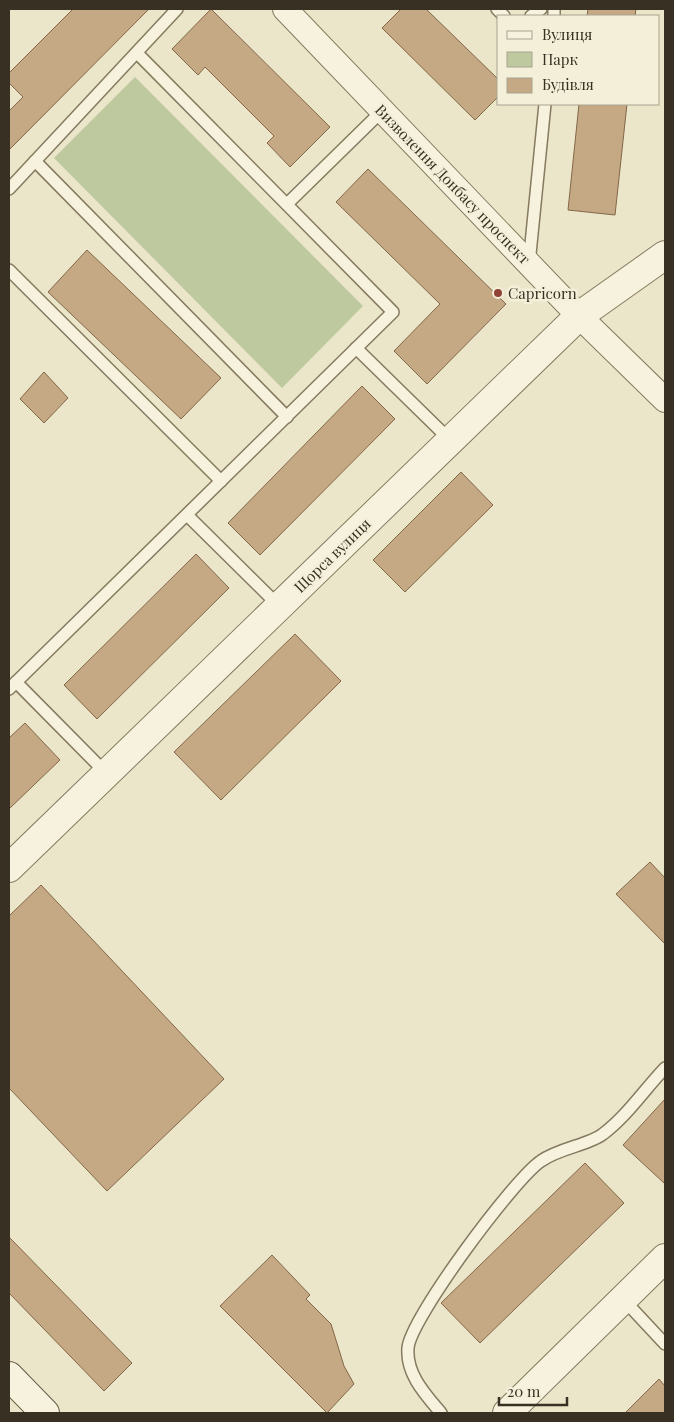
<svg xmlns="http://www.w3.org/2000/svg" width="674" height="1422" font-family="'Playfair Display',serif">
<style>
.green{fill:#bec99f}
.building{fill:#c5a884;stroke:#836848}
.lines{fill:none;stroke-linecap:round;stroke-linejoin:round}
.service-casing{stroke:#867a60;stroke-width:14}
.minor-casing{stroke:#867a60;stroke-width:26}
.tertiary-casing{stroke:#867a60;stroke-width:30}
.secondary-casing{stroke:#685b43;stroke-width:30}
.service{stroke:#f6f2dd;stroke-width:11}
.minor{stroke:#f6f2dd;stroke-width:24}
.tertiary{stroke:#f6f2dd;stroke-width:28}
.secondary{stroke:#f6f2dd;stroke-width:28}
.poi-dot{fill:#904236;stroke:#f3efd9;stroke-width:2}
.labels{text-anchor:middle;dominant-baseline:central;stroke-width:5;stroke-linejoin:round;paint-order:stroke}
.street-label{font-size:15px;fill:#383022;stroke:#f3efd9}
.poi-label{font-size:15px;fill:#383022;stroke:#f3efd9;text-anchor:start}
</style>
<rect width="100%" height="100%" fill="#ebe6ca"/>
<!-- green -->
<polygon class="green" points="135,77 363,306 282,388 54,158"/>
<!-- building -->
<g class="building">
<polygon points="73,9 149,9 9,150 9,111 23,97 9,83 9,73"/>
<polygon points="211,9 330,127 290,167 267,143 274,136 205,67 198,75 172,49"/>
<polygon points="401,9 426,9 498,79 498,97 475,120 382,28"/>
<polygon points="588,9 636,9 635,16 587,16"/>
<polygon points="579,104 627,104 615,215 568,210"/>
<polygon points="368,169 506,304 427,384 394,351 440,304 336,202"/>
<polygon points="87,250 221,378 181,419 48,292"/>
<polygon points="44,372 68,398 44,423 20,399"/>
<polygon points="362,386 395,419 260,555 228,523"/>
<polygon points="461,472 493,505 405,592 373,560"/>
<polygon points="196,554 229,588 97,719 64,685"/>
<polygon points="295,634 341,681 221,800 174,752"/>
<polygon points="25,723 60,760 9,809 9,738"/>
<polygon points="650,862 665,878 665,944 616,894"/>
<polygon points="41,885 224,1079 107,1191 9,1088 9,916"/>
<polygon points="665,1099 665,1182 664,1183 623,1145"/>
<polygon points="585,1163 624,1203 480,1343 441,1303"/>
<polygon points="9,1237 132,1363 104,1391 9,1293"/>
<polygon points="272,1255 310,1295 306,1299 331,1324 344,1366 354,1384 327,1413 220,1306"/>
<polygon points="659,1379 665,1386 665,1413 625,1413"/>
</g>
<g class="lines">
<!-- service casing -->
<g class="service-casing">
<g id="service">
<polyline points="497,9 504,16"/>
<polyline points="531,16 541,9"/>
<polyline points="554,16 554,9"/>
<polyline points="35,161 287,417"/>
<polyline points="9,189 177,9"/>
<polyline points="287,204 382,111"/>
<polyline points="529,264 545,104"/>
<polyline points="9,270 221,481"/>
<polyline points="356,348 450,440"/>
<polyline points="187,515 279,606"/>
<polyline points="16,682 106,773"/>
<polyline points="9,689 393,312 137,53"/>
<polyline points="623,1299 665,1344"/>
<path d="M441,1413C425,1394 406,1374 408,1348C410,1319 514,1179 541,1161C559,1148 589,1145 603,1134C627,1116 644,1090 665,1068"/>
</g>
</g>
<!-- minor casing -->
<g class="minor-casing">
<polyline id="minor" points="285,9 579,316 665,400"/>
</g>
<!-- tertiary casing -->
<g class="tertiary-casing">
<g id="tertiary">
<polyline points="9,868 579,316 665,255"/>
<polyline points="507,1413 665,1258"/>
</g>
</g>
<!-- secondary casing -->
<g class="secondary-casing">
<polyline id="secondary" points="9,1376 45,1413"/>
</g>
<!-- service -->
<use href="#service" class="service"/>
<!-- minor -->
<use href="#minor" class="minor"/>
<!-- tertiary -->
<use href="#tertiary" class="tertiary"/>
<!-- secondary -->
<use href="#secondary" class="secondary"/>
</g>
<!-- markers -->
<circle class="poi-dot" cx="498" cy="293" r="5"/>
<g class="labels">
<!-- street labels -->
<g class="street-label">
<text transform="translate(453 184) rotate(46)">Визволення Донбасу проспект</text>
<text transform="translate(332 555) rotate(-44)">Щорса вулиця</text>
</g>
<!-- poi labels -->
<g class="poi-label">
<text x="508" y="293">Capricorn</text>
</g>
</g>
<!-- border -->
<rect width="674" height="1422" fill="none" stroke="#383022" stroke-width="20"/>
<!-- legend -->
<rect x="497" y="15" width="162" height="90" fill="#f3efd9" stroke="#a8a390"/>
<rect x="507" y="31" width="25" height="8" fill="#f6f2dd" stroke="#a8a390"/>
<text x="542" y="40" font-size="15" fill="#383022">Вулиця</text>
<rect x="507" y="52" width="25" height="15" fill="#bec99f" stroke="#a8a390"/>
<text x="542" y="65" font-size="15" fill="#383022">Парк</text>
<rect x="507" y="78" width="25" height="15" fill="#c5a884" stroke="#a8a390"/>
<text x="542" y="90" font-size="15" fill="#383022">Будівля</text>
<!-- scale -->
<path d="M499 1397v8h68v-8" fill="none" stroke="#383022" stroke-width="2.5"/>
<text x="507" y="1397" font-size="15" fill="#383022" stroke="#f3efd9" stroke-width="4" paint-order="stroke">20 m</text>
</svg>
